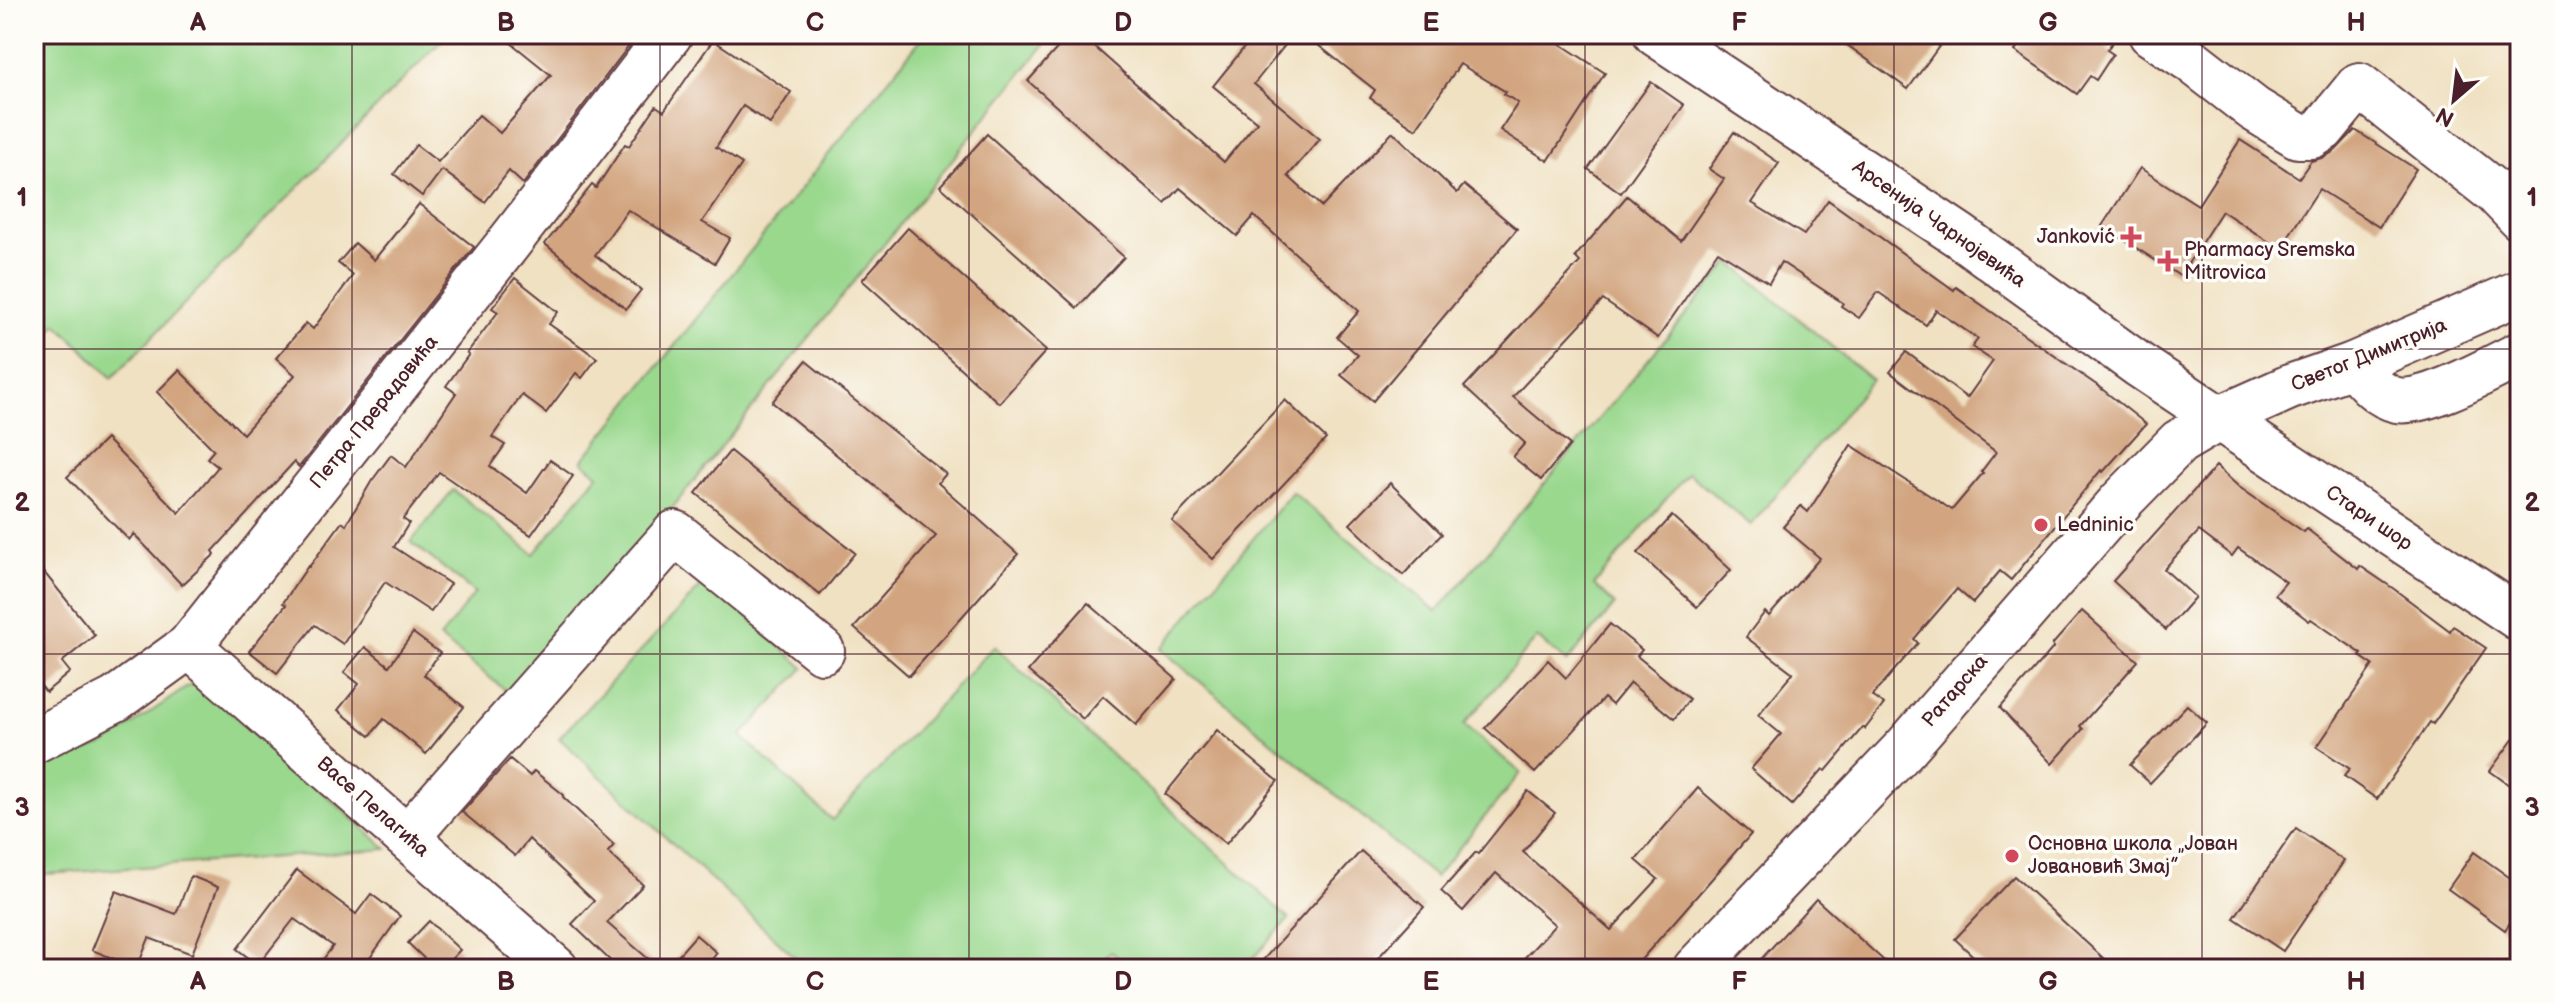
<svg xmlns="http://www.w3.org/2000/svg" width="2554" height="1003" font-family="'Balsamiq Sans',sans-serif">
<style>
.green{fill:#9ad88e;stroke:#727c5c;stroke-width:2}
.building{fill:#d2a580}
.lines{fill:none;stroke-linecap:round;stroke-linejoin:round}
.minor-casing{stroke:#633c42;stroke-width:48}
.major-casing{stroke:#633c42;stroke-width:48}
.minor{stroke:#fff;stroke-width:44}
.major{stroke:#fff;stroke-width:44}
.grid{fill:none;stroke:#4a1f2b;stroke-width:2;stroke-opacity:0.55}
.poi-dot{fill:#d1495b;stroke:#fdfcf7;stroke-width:3}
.labels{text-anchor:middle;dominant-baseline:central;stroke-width:7;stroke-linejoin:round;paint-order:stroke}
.street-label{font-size:20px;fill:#4a1f2b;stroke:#fdfcf7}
.poi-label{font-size:20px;fill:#4a1f2b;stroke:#fdfcf7;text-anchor:start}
.neatline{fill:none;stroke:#4a1f2b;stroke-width:3}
.grid-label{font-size:26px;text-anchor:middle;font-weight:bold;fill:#4a1f2b}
</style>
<rect width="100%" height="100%" fill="#fdfcf7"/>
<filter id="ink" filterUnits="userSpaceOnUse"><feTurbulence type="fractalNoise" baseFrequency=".0125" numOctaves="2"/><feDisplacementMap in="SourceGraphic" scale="16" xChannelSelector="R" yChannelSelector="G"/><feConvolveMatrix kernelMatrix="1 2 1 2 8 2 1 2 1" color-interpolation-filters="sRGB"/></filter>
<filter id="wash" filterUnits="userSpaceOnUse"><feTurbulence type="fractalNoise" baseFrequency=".006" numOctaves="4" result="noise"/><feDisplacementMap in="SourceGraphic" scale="32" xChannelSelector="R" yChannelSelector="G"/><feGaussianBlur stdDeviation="1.8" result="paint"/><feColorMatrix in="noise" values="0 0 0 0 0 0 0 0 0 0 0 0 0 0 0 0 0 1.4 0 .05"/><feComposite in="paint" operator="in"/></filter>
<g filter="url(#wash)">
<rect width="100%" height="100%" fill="#f0e1c2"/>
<!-- green -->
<g class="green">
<polygon points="34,34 448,34 112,378 57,324 34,348"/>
<polygon points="925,34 1053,34 518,700 440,638 475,593 411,542 453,490 534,554 598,475 582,461"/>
<polygon points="1730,262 1872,380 1751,525 1688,473 1594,585 1615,605 1567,662 1537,638 1464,725 1521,773 1435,877 1161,649 1292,492 1437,612"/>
<polygon points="708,579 804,668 741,736 832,820 994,646 1289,919 1243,969 1131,969 1111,951 1094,969 808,969 559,738"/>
<polygon points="196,681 387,849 34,875 34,769 104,744"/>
</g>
<g id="blocks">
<!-- building -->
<g class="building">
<polygon points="500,34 638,34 523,184 509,171 485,202 442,170 422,196 394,174 416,145 438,162 479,115 500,133 551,75"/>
<polygon points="1070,34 1080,34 1224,162 1257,122 1213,86 1255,34 1294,34 1254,84 1320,139 1288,176 1322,207 1393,132 1457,193 1464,185 1517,229 1373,401 1341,375 1358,355 1337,337 1359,311 1254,216 1237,236 1180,188 1165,204 1028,81"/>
<polygon points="1304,34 1545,34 1605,73 1548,161 1500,130 1518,103 1504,94 1506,92 1460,64 1416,129 1370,98 1375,90"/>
<polygon points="1832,34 1948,34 1908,89"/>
<polygon points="2026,34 2118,34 2107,50 2113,54 2096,80 2090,76 2077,94 2015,51"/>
<polygon points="713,40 791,92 770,124 743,106 716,147 742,164 702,222 730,238 715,263 628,210 595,255 641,290 626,309 545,244 592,185 596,188 625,144 629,146 656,106 664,111"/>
<polygon points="1651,82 1684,105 1621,193 1588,169"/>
<polygon points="2355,130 2416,169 2379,227 2319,189 2280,249 2222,211 2180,276 2102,226 2140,168 2198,205 2240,140 2299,178 2311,161 2325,157 2336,150"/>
<polygon points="1734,132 1779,163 1752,203 1804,235 1828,200 1954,290 1956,287 2098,386 2146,424 2103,472 2101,470 2011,580 2000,571 1973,603 1957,589 1914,639 1918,643 1872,696 1884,704 1865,729 1863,727 1826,771 1823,769 1792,805 1751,769 1781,734 1758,715 1793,673 1746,637 1765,612 1769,616 1820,558 1783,527 1801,506 1808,512 1851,445 1952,510 1983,473 1981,472 1996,452 1890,372 1906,352 1967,398 1993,361 1972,347 1978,339 1936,310 1926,325 1878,292 1859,318 1841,306 1843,303 1781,262 1769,283 1718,251 1658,338 1603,300 1513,397 1570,445 1541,480 1513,457 1525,443 1464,387 1580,262 1575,257 1627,196 1681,241 1724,179 1709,169"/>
<polygon points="987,134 1124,257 1077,308 940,186"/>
<polygon points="419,204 474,247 299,467 294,462 213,551 215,554 182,585 134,534 129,540 67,477 106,439 179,513 218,467 207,458 214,450 157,392 179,370 243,434 295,375 276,358 306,323 313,329 353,275 338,263 355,243 374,260"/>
<polygon points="908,228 1046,351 999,403 862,280"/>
<polygon points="515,278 558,312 549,324 597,358 582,378 576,373 546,413 522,395 492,437 505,445 490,466 527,493 550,460 573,476 531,535 439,472 403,519 409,523 394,547 450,584 431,612 385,582 343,644 315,625 277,673 249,651 286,605 283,603 308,566 309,567 342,522 346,525 371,482 391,455 406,467 456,393 446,386 469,354 467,353 498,312 492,308"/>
<polygon points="806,361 946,474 938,483 1018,554 909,676 854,628 936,536 772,402"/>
<polygon points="1285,400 1326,439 1213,559 1172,521"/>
<polygon points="730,451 855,553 820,595 696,493"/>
<polygon points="2216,466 2239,487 2304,532 2307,529 2358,569 2360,566 2394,589 2450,631 2453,626 2486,648 2433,724 2430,722 2377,799 2344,776 2350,769 2317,747 2373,665 2360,656 2362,654 2311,619 2309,621 2275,595 2286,582 2238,548 2232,556 2199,531 2164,569 2195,597 2166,630 2113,581"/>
<polygon points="1390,483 1442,534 1403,575 1350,524"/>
<polygon points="1672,516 1731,570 1697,607 1638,553"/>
<polygon points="34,560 95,635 62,662 70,672 46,692 34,677"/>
<polygon points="1088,603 1176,679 1136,725 1103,696 1083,719 1028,671"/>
<polygon points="2082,611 2138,661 2080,726 2083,729 2052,764 2000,708 2054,647 2052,645"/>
<polygon points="1610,624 1642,650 1637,656 1689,699 1674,719 1630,683 1612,705 1604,698 1535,773 1485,728 1548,660 1566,678"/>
<polygon points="413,633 440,653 424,675 464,707 426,754 384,719 370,736 338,710 359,684 344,672 365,647 389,666"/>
<polygon points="2187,705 2207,723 2150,783 2130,765"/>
<polygon points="1217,730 1278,781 1226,844 1165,794"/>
<polygon points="2520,730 2520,793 2490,771"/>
<polygon points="510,759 530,776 534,771 564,795 563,797 614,845 608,852 643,885 607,923 660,969 619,969 572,924 594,901 529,839 515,856 462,812"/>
<polygon points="1698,788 1751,834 1633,969 1514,969 1555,925 1496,873 1463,911 1441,891 1476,852 1478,854 1528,791 1555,813 1523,852 1611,930 1658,879 1636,860"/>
<polygon points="2296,828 2344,861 2283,951 2234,918"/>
<polygon points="1361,851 1424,907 1368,969 1255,969"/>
<polygon points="2474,852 2520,885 2520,931 2510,923 2505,930 2448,889"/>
<polygon points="297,870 356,914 371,894 400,916 362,969 316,969 333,946 294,919 258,965 237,949"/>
<polygon points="191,876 218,887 192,954 149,938 137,968 92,950 116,891 176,914"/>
<polygon points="2014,876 2115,969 1987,969 1955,939"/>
<polygon points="1816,899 1893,969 1752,969"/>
<polygon points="429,921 460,950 442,969 435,969 408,943"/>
<polygon points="696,935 717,953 704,969 666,969"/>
</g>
</g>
</g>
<g filter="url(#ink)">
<use href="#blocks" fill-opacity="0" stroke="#633c42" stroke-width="2"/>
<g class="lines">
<!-- minor casing -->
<g class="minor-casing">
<g id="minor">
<polyline points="2151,34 2192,61 2254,109 2298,136 2312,136 2323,129 2359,85 2496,193 2520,218"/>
<path d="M2353,365C2365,379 2378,396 2397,400C2427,405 2491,368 2520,354"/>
<polyline points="189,646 556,969"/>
<polyline points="34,741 116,699 189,646 508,244 670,34"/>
<polyline points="407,837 675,533 822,651"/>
<polyline points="1695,969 1907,746 2121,501 2179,442 2218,419 2290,387 2353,365 2520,292"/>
</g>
</g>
<!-- major casing -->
<g class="major-casing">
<polyline id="major" points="1656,34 1960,236 2139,365 2520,619"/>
</g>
<!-- minor -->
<use href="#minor" class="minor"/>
<!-- major -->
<use href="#major" class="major"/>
</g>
</g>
<!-- grid -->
<path class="grid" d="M352,34V969M660,34V969M969,34V969M1277,34V969M1585,34V969M1894,34V969M2202,34V969M34,349H2520M34,654H2520"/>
<!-- markers -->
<g class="poi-dot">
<path d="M2127 225h8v8h8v8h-8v8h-8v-8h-8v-8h8z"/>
<path d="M2164 249h8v8h8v8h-8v8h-8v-8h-8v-8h8z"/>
<circle cx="2041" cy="525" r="8"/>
<circle cx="2012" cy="856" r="8"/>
</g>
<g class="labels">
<!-- street labels -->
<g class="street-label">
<text transform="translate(1939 224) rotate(35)">Арсенија Чарнојевића</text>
<text transform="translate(2369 355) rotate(-22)">Светог Димитрија</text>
<text transform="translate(374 412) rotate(-51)">Петра Прерадовића</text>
<text transform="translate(2369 518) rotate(34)">Стари шор</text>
<text transform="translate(1955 691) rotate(-49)">Ратарска</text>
<text transform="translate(373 807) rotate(41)">Васе Пелагића</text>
</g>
<!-- poi labels -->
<g class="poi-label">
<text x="2115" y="237" text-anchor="end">Janković</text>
<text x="2184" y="250">Pharmacy Sremska<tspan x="2184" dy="23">Mitrovica</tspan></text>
<text x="2057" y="525">Ledninic</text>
<text x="2028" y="844">Основна школа „Јован<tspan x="2028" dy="23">Јовановић Змај”</tspan></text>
</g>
</g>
<!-- margin -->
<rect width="2554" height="1003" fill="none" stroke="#fdfcf7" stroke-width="88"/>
<!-- north arrow -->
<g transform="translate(2454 100) rotate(208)" stroke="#fdfcf7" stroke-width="6" paint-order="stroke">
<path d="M0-6L14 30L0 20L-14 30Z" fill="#4a1f2b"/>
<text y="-12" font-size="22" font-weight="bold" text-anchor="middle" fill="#4a1f2b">N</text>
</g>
<rect x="44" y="44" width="2466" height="915" class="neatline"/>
<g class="grid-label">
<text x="198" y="31">A</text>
<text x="506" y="31">B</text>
<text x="815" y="31">C</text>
<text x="1123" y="31">D</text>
<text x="1431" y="31">E</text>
<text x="1739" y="31">F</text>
<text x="2048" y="31">G</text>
<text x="2356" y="31">H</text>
<text x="22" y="206">1</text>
<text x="2532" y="206">1</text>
<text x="22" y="511">2</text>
<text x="2532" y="511">2</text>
<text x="22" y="816">3</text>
<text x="2532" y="816">3</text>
<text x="198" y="990">A</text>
<text x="506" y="990">B</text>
<text x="815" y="990">C</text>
<text x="1123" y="990">D</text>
<text x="1431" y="990">E</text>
<text x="1739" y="990">F</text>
<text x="2048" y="990">G</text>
<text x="2356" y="990">H</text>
</g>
</svg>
